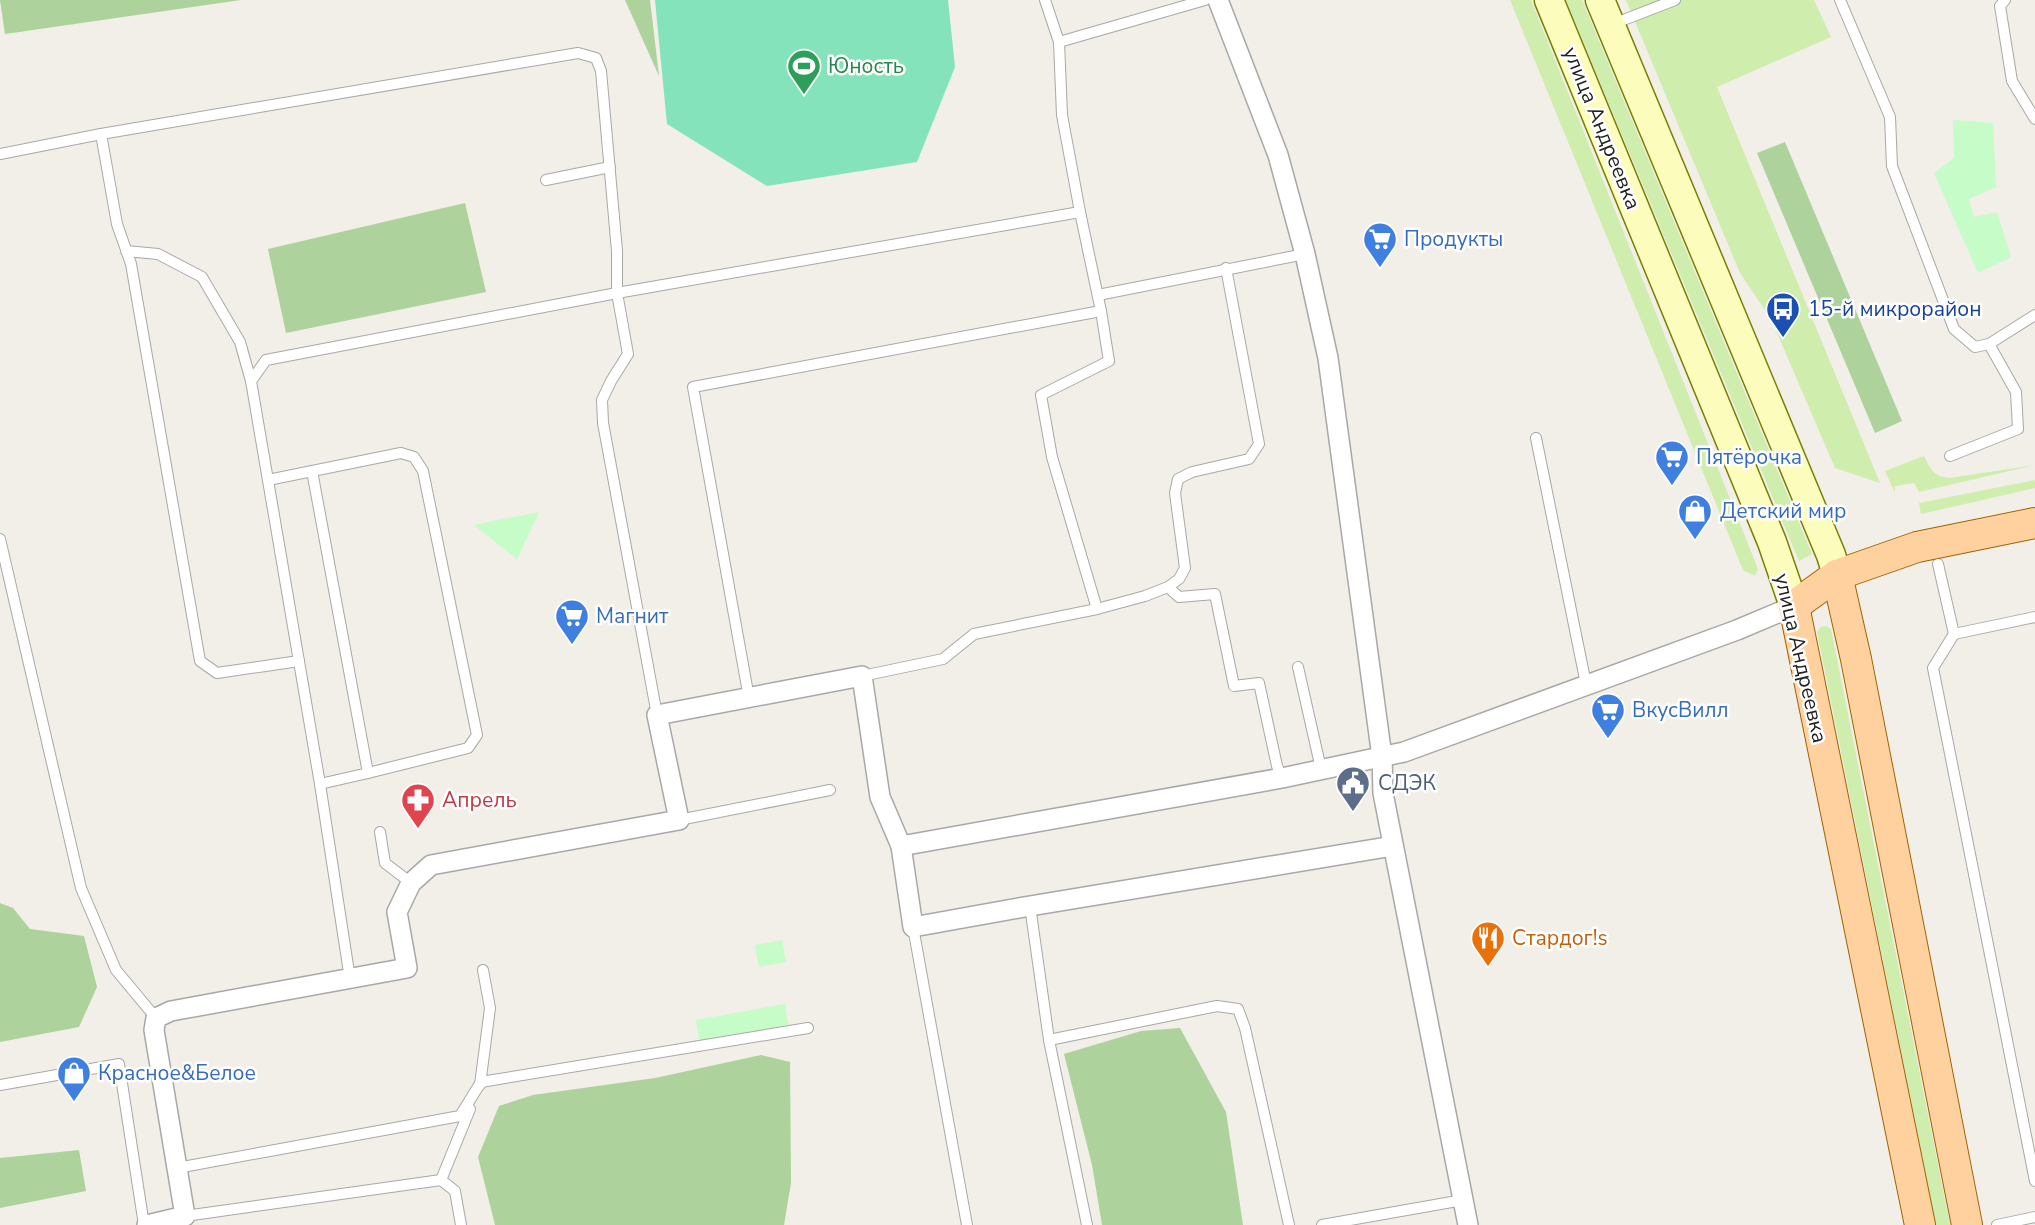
<svg xmlns="http://www.w3.org/2000/svg" width="2035" height="1225" font-family="'Nunito Sans',sans-serif">
<style>
.grass{fill:#cfedad}
.forest{fill:#aed29b}
.park{fill:#c5fcc7}
.pitch{fill:#84e3ba}
.lines{fill:none;stroke-linecap:round;stroke-linejoin:round}
.lane-casing{stroke:#a8a8a8;stroke-width:12}
.street-casing{stroke:#a8a8a8;stroke-width:22}
.secondary-casing{stroke:#788001;stroke-width:31}
.primary-casing{stroke:#9e6300;stroke-width:32}
.lane{stroke:#fff;stroke-width:10}
.street{stroke:#fff;stroke-width:19}
.secondary{stroke:#fcfcbc;stroke-width:28}
.primary{stroke:#ffd19f;stroke-width:30}
.labels{text-anchor:middle;dominant-baseline:central;stroke-width:5;stroke-linejoin:round;paint-order:stroke}
.leisure-label{font-size:21px;fill:#27864d;stroke:#fff;text-anchor:start}
.street-label{font-size:21px;fill:#212121;stroke:#fff}
.shop-label{font-size:21px;fill:#366cbe;stroke:#fff;text-anchor:start}
.transit-label{font-size:21px;fill:#164399;stroke:#fff;text-anchor:start}
.service-label{font-size:21px;fill:#4e5e75;stroke:#fff;text-anchor:start}
.health-label{font-size:21px;fill:#be3a42;stroke:#fff;text-anchor:start}
.food-label{font-size:21px;fill:#c56008;stroke:#fff;text-anchor:start}
</style>
<rect width="100%" height="100%" fill="#f2eee8"/>
<!-- grass -->
<g class="grass">
<polygon points="1510,0 1531,0 1758,569 1755,576 1743,570"/>
<polygon points="1566,0 1582,0 1812,554 1799,561"/>
<polygon points="1626,0 1814,0 1831,37 1717,87 1880,483 1835,468 1771,319 1740,273"/>
<path d="M1924,456C1931,470 1933,476 1949,478L2035,465L1919,492L1914,483L1895,486V493L1885,471Z"/>
<polygon points="2035,480 2035,488 1921,514 1919,503"/>
<polygon points="1826,626 1831,629 1950,1225 1936,1225 1817,632 1821,627"/>
</g>
<!-- forest -->
<g class="forest">
<polygon points="0,0 241,0 5,34"/>
<polygon points="625,0 650,0 659,76"/>
<polygon points="1785,142 1902,421 1875,433 1757,153"/>
<polygon points="465,203 486,292 286,333 268,249"/>
<polygon points="0,903 13,908 30,929 84,936 97,987 79,1027 0,1042"/>
<polygon points="1180,1028 1226,1112 1243,1225 1102,1225 1092,1165 1064,1054 1141,1031"/>
<polygon points="761,1055 790,1062 791,1183 784,1225 495,1225 478,1157 499,1106 533,1095 655,1078"/>
<polygon points="79,1150 86,1191 0,1208 0,1158"/>
</g>
<!-- park -->
<g class="park">
<polygon points="1953,120 1993,123 1996,187 1969,199 1974,217 1997,212 2011,257 1978,273 1934,173 1954,158"/>
<polygon points="539,512 517,559 474,525"/>
<polygon points="782,940 786,962 759,967 755,945"/>
<polygon points="785,1004 789,1031 700,1045 696,1020"/>
</g>
<!-- pitch -->
<polygon class="pitch" points="655,0 948,0 955,67 917,162 767,186 667,124"/>
<g class="lines">
<!-- lane casing -->
<g class="lane-casing">
<g id="lane">
<polyline points="1045,0 1059,42 1062,115 1080,212"/>
<polyline points="1840,0 1890,117 1892,166 1954,329 1975,347 1989,344 2035,315"/>
<polyline points="2005,0 2000,6 2012,81 2035,119"/>
<polyline points="1613,24 1675,0"/>
<polyline points="1059,42 1205,0"/>
<polyline points="101,134 117,224 131,264 200,661 217,673 299,661"/>
<polyline points="0,154 101,134 578,53 596,58 601,71 617,251 617,293 628,354 611,381 602,400 603,423 657,715"/>
<polyline points="546,180 610,167"/>
<polyline points="126,251 158,254 202,277 240,342 251,381"/>
<polyline points="1098,295 1305,254"/>
<polyline points="1536,438 1586,684"/>
<polyline points="1950,456 2018,429 2016,392 1989,344"/>
<polyline points="312,471 368,773 320,784"/>
<polyline points="268,480 401,453 414,457 423,471 477,735 468,748 368,773"/>
<polyline points="0,539 81,888 116,970 156,1018"/>
<polyline points="1938,564 1954,634 2035,617"/>
<polyline points="1168,587 1179,597 1215,594 1234,686 1259,683 1277,766 1282,778"/>
<polyline points="1954,634 1933,668 2035,1181"/>
<polyline points="1298,667 1321,769"/>
<polyline points="862,676 943,659 974,634 1097,609 1145,596 1168,587 1179,579 1185,568 1175,493 1178,479 1192,472 1249,459 1259,444 1226,268"/>
<polyline points="749,698 693,387 1101,311"/>
<polyline points="679,820 830,790"/>
<polyline points="380,832 385,863 411,883"/>
<polyline points="1030,906 1049,1040 1087,1225"/>
<polyline points="913,927 967,1225"/>
<polyline points="350,979 320,784 251,381 266,360 617,293 1080,212 1101,311 1109,361 1041,395 1052,457 1097,609"/>
<polyline points="1049,1040 1217,1006 1238,1009 1245,1028 1289,1225"/>
<polyline points="0,1085 119,1064 144,1225"/>
<polyline points="480,1085 490,1008 483,970"/>
<polyline points="177,1168 460,1116 481,1082 808,1028"/>
<polyline points="441,1180 470,1109"/>
<polyline points="185,1216 441,1180 455,1191 461,1225"/>
<polyline points="1322,1225 1463,1200"/>
<polyline points="1997,1225 2035,1217"/>
</g>
</g>
<!-- street casing -->
<g class="street-casing">
<g id="street">
<polyline points="1218,0 1278,155 1305,254 1328,358 1382,757 1383,793 1468,1225"/>
<polyline points="901,846 1282,778 1404,752 1737,630 1794,606"/>
<polyline points="147,1225 185,1216 154,1030 156,1018 171,1011 407,968 397,912 411,883 431,865 679,820 657,715 862,676 880,797 901,846 913,927 1030,906 1393,846"/>
</g>
</g>
<!-- secondary casing -->
<g class="secondary-casing">
<g id="secondary">
<polyline points="1549,0 1772,542 1794,606"/>
<polyline points="1600,0 1831,555 1837,575"/>
</g>
</g>
<!-- primary casing -->
<g class="primary-casing">
<g id="primary">
<polyline points="1837,575 1856,659 1967,1225"/>
<polyline points="1794,606 1920,1225"/>
<polyline points="1794,606 1837,575 1917,547 2035,523"/>
</g>
</g>
<!-- lane -->
<use href="#lane" class="lane"/>
<!-- street -->
<use href="#street" class="street"/>
<!-- secondary -->
<use href="#secondary" class="secondary"/>
<!-- primary -->
<use href="#primary" class="primary"/>
</g>
<!-- icons -->
<defs>
<g id="stadium-pin" transform="scale(1.75)"><path d="M0 17L-7.5 6A9.5 9.5 0 1 1 7.5 6Z" fill="#2e9e5b" stroke="#fff"/><path d="M0-5a6.5 5 0 1 0 0 10a6.5 5 0 1 0 0-10ZM-3.5-1.8h7v3.6h-7Z" fill="#fff"/></g>
<g id="supermarket-pin" transform="scale(1.75)"><path d="M0 17L-7.5 6A9.5 9.5 0 1 1 7.5 6Z" fill="#3f7fe0" stroke="#fff"/><path d="M-6-5.5h2.5l.6 2H6L4.5 2H-2.5L-4.4-4H-6ZM-1.5 3.2a1.3 1.3 0 1 0 .1 0ZM3 3.2a1.3 1.3 0 1 0 .1 0Z" fill="#fff"/></g>
<g id="bus-pin" transform="scale(1.75)"><path d="M0 17L-7.5 6A9.5 9.5 0 1 1 7.5 6Z" fill="#1a4fb4" stroke="#fff"/><path d="M-5-6H5V4H4V6H2V4H-2V6H-4V4H-5ZM-3.5-4V0h7V-4ZM-3.5 1.2v1.5H-2V1.2ZM2 1.2v1.5H3.5V1.2Z" fill="#fff"/></g>
<g id="shop-pin" transform="scale(1.75)"><path d="M0 17L-7.5 6A9.5 9.5 0 1 1 7.5 6Z" fill="#3f7fe0" stroke="#fff"/><path d="M-5-2.5h2.3a2.7 3.5 0 0 1 5.4 0H5L5.5 6h-11ZM-1.5-2.5h3a1.5 2.3 0 0 0-3 0Z" fill="#fff"/></g>
<g id="civic-pin" transform="scale(1.75)"><path d="M0 17L-7.5 6A9.5 9.5 0 1 1 7.5 6Z" fill="#5c6f8a" stroke="#fff"/><path d="M-.6-6.5H3V-4.5H.6V-3L4-1V1h2V6H-6V1h2V-1L-.6-3ZM-1.2 2.5V6h2.4V2.5Z" fill="#fff"/></g>
<g id="pharmacy-pin" transform="scale(1.75)"><path d="M0 17L-7.5 6A9.5 9.5 0 1 1 7.5 6Z" fill="#e0444e" stroke="#fff"/><path d="M-2-6h4v4h4v4h-4v4h-4v-4h-4v-4h4Z" fill="#fff"/></g>
<g id="restaurant-pin" transform="scale(1.75)"><path d="M0 17L-7.5 6A9.5 9.5 0 1 1 7.5 6Z" fill="#e8710a" stroke="#fff"/><path d="M-5-6h1v4h1v-4h1v4h1v-4h1v5L-1.5 .5V6h-2V.5L-5-1ZM5-6V6H3V1.5H1.5Q1.5-4 5-6Z" fill="#fff"/></g>
</defs>
<g fill-rule="evenodd">
<use href="#stadium-pin" x="804" y="66"/>
<use href="#supermarket-pin" x="1380" y="239"/>
<use href="#bus-pin" x="1783" y="309"/>
<use href="#supermarket-pin" x="1672" y="457"/>
<use href="#shop-pin" x="1695" y="511"/>
<use href="#supermarket-pin" x="572" y="616"/>
<use href="#supermarket-pin" x="1608" y="710"/>
<use href="#civic-pin" x="1353" y="783"/>
<use href="#pharmacy-pin" x="418" y="800"/>
<use href="#restaurant-pin" x="1488" y="938"/>
<use href="#shop-pin" x="74" y="1073"/>
</g>
<g class="labels">
<!-- leisure labels -->
<g class="leisure-label">
<text x="828" y="66">Юность</text>
</g>
<!-- street labels -->
<g class="street-label">
<text transform="translate(1602 128) rotate(68)">улица Андреевка</text>
<text transform="translate(1801 658) rotate(77)">улица Андреевка</text>
</g>
<!-- shop labels -->
<g class="shop-label">
<text x="1404" y="239">Продукты</text>
<text x="1696" y="457">Пятёрочка</text>
<text x="1720" y="511">Детский мир</text>
<text x="596" y="616">Магнит</text>
<text x="1632" y="710">ВкусВилл</text>
<text x="98" y="1073">Красное&amp;Белое</text>
</g>
<!-- transit labels -->
<g class="transit-label">
<text x="1808" y="309">15-й микрорайон</text>
</g>
<!-- service labels -->
<g class="service-label">
<text x="1378" y="783">СДЭК</text>
</g>
<!-- health labels -->
<g class="health-label">
<text x="442" y="800">Апрель</text>
</g>
<!-- food labels -->
<g class="food-label">
<text x="1512" y="938">Стардог!s</text>
</g>
</g>
</svg>
